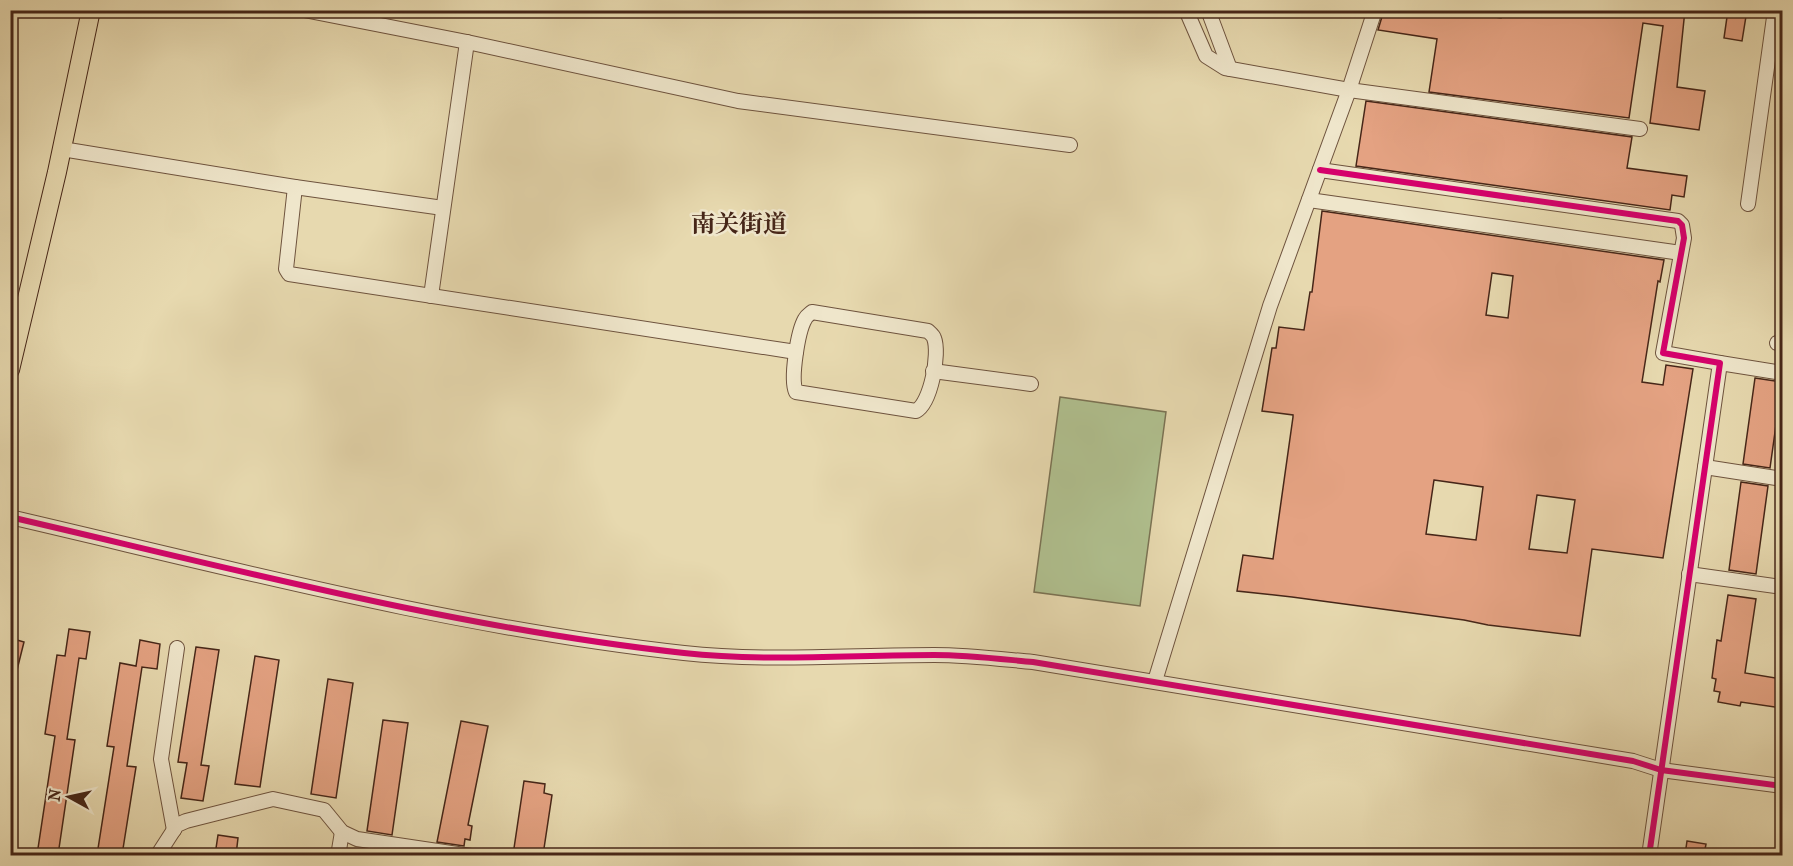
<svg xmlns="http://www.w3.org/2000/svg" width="1793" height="866" font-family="'IM FELL French Canon','Noto Serif SC',serif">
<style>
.green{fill:#b0c08f;stroke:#7b7354;stroke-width:1.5}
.building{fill:#e4a282;stroke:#462618;stroke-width:1.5;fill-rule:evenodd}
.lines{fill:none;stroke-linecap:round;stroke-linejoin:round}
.minor-casing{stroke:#6e533e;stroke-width:16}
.major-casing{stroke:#462618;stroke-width:20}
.minor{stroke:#efe6cb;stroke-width:14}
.major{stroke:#e7d9af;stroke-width:18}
.cycleway-casing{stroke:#efe6cb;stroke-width:10}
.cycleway{stroke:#d6006c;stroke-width:6}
.labels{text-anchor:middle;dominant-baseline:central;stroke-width:5;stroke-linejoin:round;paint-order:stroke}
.district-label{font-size:24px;font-weight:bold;fill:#462618;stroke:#efe6cb}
</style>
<rect width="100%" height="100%" fill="#e7d9af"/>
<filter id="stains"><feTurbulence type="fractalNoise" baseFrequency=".00333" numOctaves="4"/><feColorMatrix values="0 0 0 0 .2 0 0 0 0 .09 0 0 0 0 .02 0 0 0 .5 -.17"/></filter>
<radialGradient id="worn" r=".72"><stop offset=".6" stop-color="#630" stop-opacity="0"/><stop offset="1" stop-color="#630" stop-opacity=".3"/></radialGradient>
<!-- green -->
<polygon class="green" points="1060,397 1166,412 1140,606 1034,592"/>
<!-- building -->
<g class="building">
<polygon points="1384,10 1445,10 1501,18 1502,10 1685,10 1677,87 1705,91 1699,130 1650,123 1663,26 1643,23 1629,118 1429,92 1437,39 1378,30"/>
<polygon points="1728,10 1747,10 1742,41 1724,38"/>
<polygon points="1366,101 1632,137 1627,168 1687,176 1684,197 1672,195 1670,210 1356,166"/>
<path d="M1322,211L1664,260L1660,282L1658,281L1642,382L1663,385L1666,365L1693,369L1663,558L1592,549L1580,636L1488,625L1464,620L1292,597L1237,591L1243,555L1273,559L1293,417V415L1262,411L1272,348H1276L1279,327L1304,330L1310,292H1312ZM1492,273L1513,276L1508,318L1486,315ZM1434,480L1483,487L1476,540L1426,534ZM1537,495L1575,500L1567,553L1529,549Z"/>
<polygon points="1755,378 1782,382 1770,468 1743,464"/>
<polygon points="1741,482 1768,486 1756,574 1729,570"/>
<polygon points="1728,595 1756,599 1745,673 1782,679 1782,708 1741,702 1740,706 1718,702 1720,692 1714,691 1716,679 1712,678 1717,640 1721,641"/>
<polygon points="69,629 90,632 86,659 79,658 67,739 75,740 58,855 37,855 55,736 45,734 57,655 65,656"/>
<polygon points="10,638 24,642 15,678 10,678"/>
<polygon points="140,640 160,644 157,669 142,667 127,766 136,767 122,855 97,855 114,747 107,746 120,663 136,666"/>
<polygon points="196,647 219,650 201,765 209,766 203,801 181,798 187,763 178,762"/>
<polygon points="255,656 279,660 260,787 235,784"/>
<polygon points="328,679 353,683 336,798 311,794"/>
<polygon points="383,720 408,723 392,835 367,831"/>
<polygon points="461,721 488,726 468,825 472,826 470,840 465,839 464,846 437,842"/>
<polygon points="524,781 545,784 544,793 552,795 543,855 513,855"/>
<polygon points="218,835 238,838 236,855 215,855"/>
<polygon points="1687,841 1706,844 1704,855 1685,855"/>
<polygon points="364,849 389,853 389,855 363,855"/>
</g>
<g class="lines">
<!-- minor casing -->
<g class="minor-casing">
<g id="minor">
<polyline points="304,10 467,42 738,101 1070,145"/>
<polyline points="1186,10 1206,56 1225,68 1349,90 1640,129"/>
<polyline points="1208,10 1230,69"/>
<polyline points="62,149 295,187 443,208"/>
<polyline points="1320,170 1678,221 1682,225 1684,238 1663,353 1720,363 1649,856"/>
<polyline points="295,187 286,269 289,274 796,352"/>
<polyline points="1309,200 1681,253"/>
<polyline points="1748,204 1775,10"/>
<polyline points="431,296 467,42"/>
<path d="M812,312L928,331C930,333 933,335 934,338C940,353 931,403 916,411L796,392C790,379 798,331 805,319C807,315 809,315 812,312Z"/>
<polyline points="1777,343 1782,344"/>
<polyline points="1720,363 1782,373"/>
<polyline points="933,371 1031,384"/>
<polyline points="1705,467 1782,479"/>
<path d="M10,517C234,569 456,628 684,653C764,662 852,655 934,655C967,655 1000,659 1033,662L1633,761L1661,770L1782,786"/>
<polyline points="1689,574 1782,587"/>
<polyline points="1155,681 1270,306 1349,90 1375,10"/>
<polyline points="174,830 161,759 177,648"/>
<polyline points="157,856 177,825 186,821 273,799 324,810 342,832 357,839 471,856"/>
<polyline points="338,856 342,832"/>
</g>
</g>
<!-- major casing -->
<g class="major-casing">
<polyline id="major" points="10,370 57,172 91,10"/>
</g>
<!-- minor -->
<use href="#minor" class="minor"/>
<!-- major -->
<use href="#major" class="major"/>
<!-- cycleway casing -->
<g class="cycleway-casing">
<g id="cycleway">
<polyline points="1320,170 1678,221 1682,225 1684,238 1663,353 1720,363 1649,856"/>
<path d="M10,517C234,569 456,628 684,653C764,662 852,655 934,655C967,655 1000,659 1033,662L1633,761L1661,770L1782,786"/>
</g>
</g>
<!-- cycleway -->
<use href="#cycleway" class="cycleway"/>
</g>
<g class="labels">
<!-- district labels -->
<g class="district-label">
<text x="739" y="224">南关街道</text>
</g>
</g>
<!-- margin -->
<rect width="1793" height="866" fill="none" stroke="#e7d9af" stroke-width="36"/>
<rect x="12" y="12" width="1769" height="842" fill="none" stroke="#462618" stroke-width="3"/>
<rect x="18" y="18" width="1757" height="830" fill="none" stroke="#462618" stroke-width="1.5"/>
<!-- north arrow -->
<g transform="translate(69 797) rotate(278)" stroke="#efe6cb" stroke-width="4.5" paint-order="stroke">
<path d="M0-4.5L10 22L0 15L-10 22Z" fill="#462618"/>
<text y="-9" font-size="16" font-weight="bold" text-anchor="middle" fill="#462618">N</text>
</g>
<rect width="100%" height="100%" filter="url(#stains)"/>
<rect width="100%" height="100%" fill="url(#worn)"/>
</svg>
